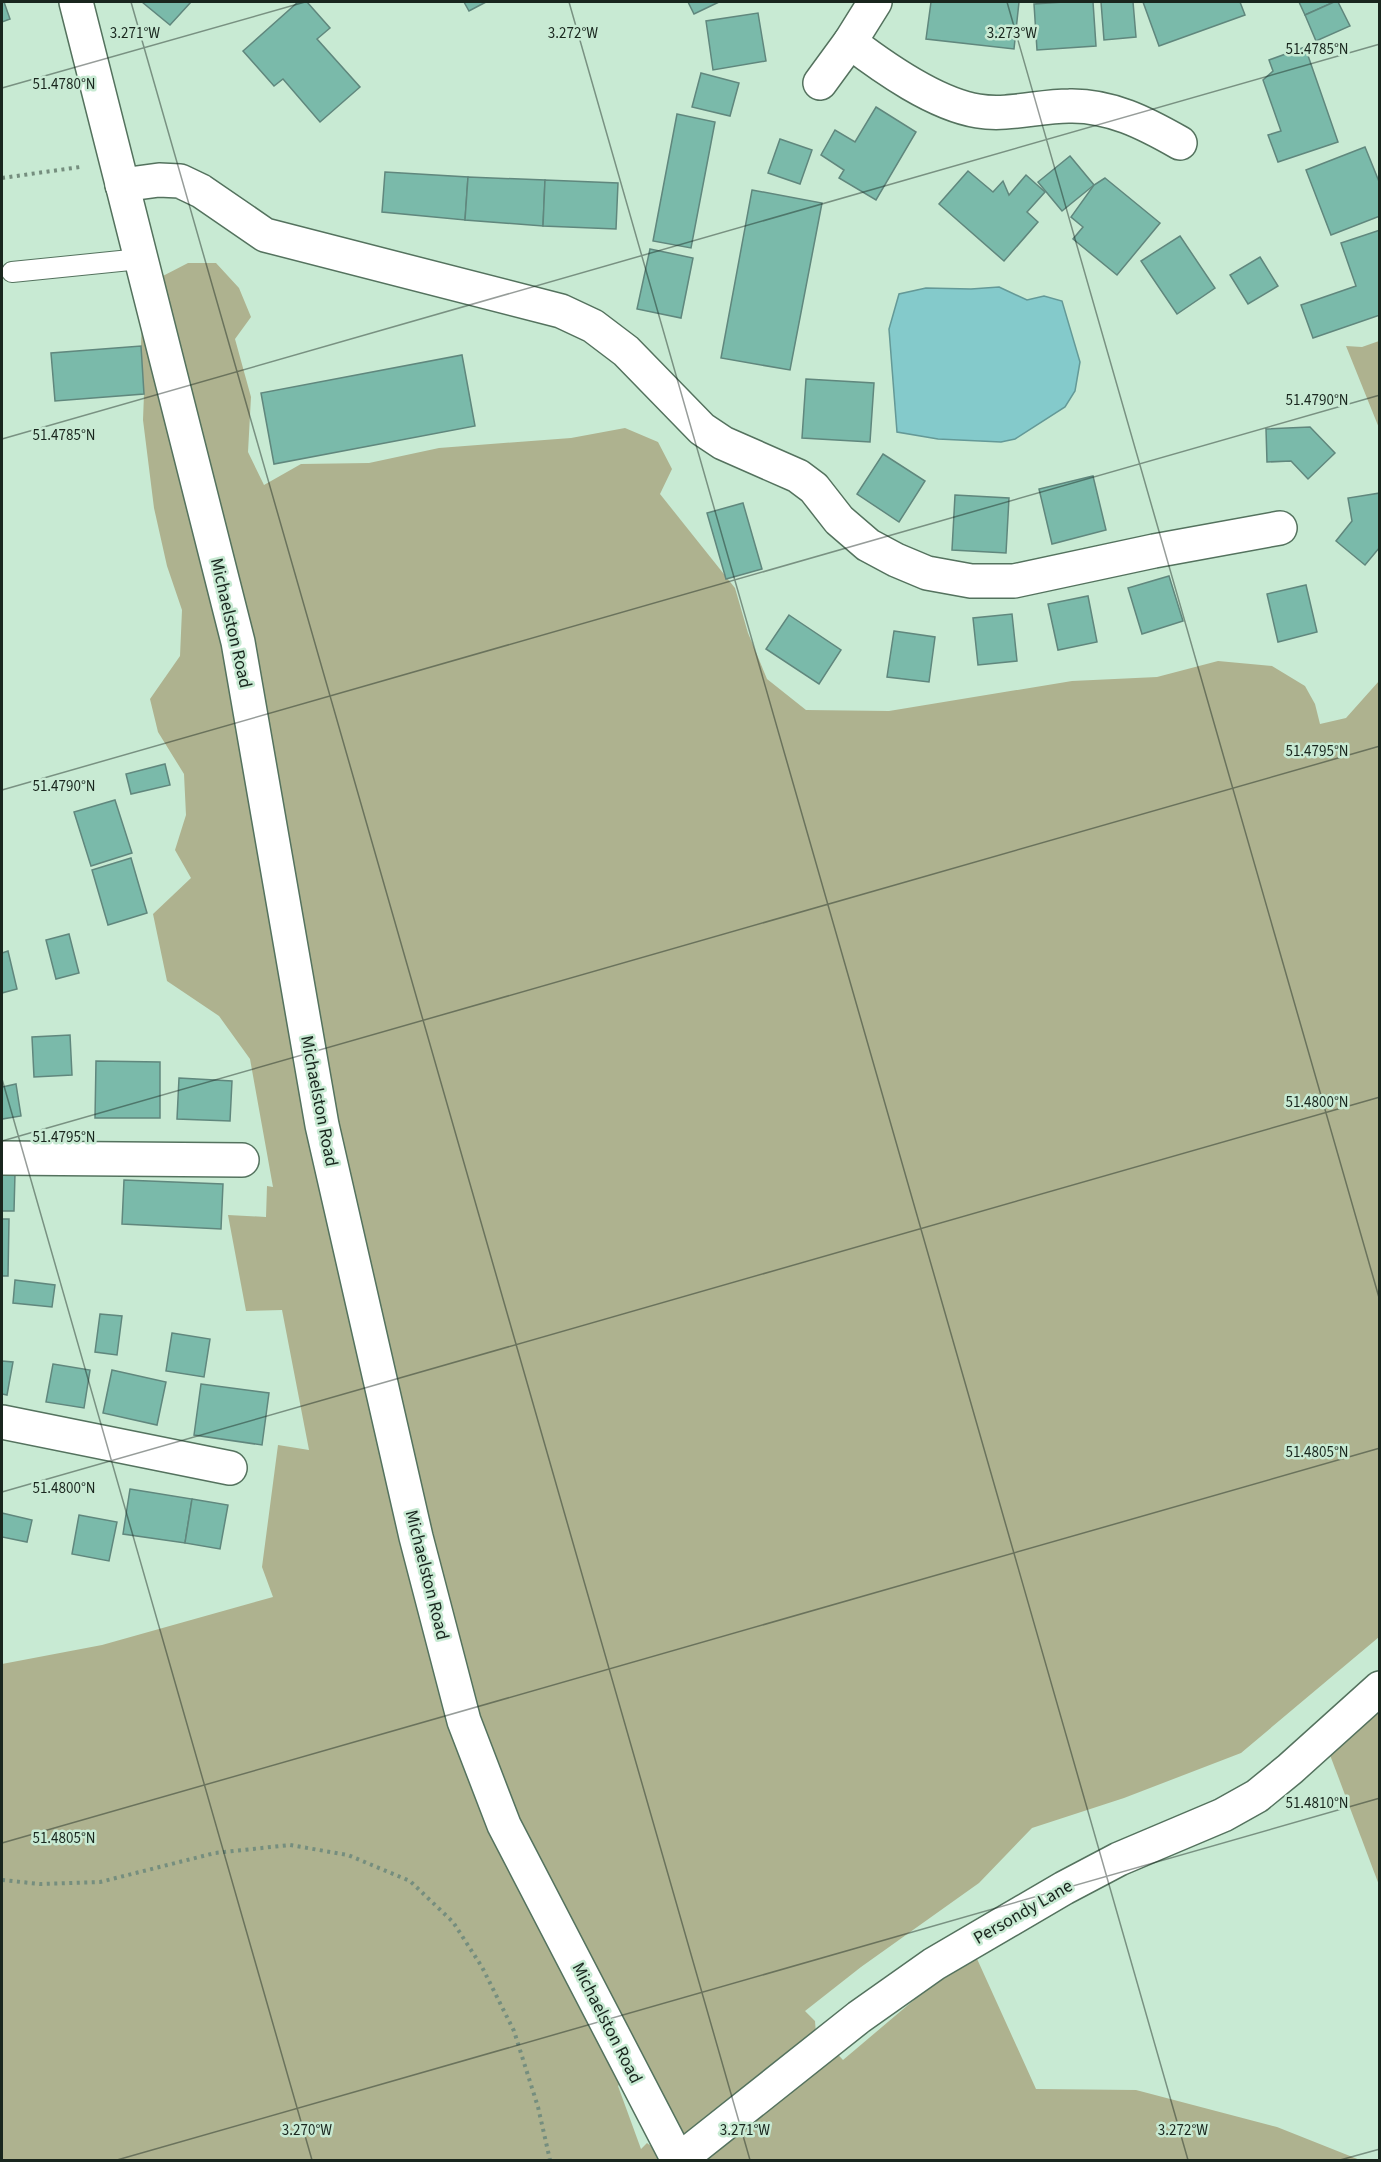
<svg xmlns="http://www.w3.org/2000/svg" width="1381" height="2162" font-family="'Source Sans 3',sans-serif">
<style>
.green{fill:#aeb28f}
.water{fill:#84cacb;stroke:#649997;stroke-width:1.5}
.building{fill:#7abaaa;stroke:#60877d;stroke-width:1.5}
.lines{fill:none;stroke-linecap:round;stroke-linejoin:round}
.service-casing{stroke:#54725e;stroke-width:22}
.minor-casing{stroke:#54725e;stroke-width:36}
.tertiary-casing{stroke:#54725e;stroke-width:36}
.path{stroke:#758e7e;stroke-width:4;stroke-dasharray:3 4.5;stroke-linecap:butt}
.service{stroke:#fff;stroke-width:20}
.minor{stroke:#fff;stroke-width:33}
.tertiary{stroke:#fff;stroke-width:33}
.ticks{fill:none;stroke:#19261e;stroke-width:1.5;stroke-opacity:0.45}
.labels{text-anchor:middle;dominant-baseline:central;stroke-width:5;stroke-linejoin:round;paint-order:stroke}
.street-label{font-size:18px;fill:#19261e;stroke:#c8ead3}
.ticks-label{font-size:15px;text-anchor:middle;fill:#19261e;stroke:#c8ead3;stroke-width:5;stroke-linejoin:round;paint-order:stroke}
</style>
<rect width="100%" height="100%" fill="#c8ead3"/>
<!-- green -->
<g class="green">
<polygon points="188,263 216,263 239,288 251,317 235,339 251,397 248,452 264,485 301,464 369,463 439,448 571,438 625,428 658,442 672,469 660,494 735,588 748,633 767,679 806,710 889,711 1072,681 1157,677 1218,661 1272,666 1305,686 1315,704 1320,724 1346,718 1379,681 1379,1637 1241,1753 1124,1798 1032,1828 979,1883 861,1967 805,2011 815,2021 816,2034 832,2048 843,2060 973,1950 1036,2089 1136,2090 1277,2127 1360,2160 707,2160 680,2132 642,2062 618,2086 641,2149 647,2143 660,2153 664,2160 2,2160 2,1664 102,1645 273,1597 262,1567 278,1445 309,1450 282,1310 246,1311 228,1215 266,1217 267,1186 273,1187 250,1059 219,1016 167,981 153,914 191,878 175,850 186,815 184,774 158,732 150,699 180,656 182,610 167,566 154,508 143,420 144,394 141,346 142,314 159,278"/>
<polygon points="1379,341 1380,341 1379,428 1346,346 1362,347"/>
<polygon points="1379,1712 1379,1885 1327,1747"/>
</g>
<!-- water -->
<polygon class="water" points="999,287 1027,300 1044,296 1062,301 1080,362 1075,391 1065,407 1015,439 1001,442 938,439 897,432 889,329 899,294 926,288 971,289"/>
<!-- building -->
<g class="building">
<polygon points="2,2 4,2 10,19 2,22"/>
<polygon points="142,2 191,2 170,25"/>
<polygon points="298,2 307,2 330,28 317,39 360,87 320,122 283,79 274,86 243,51"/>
<polygon points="464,2 486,2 469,11"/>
<polygon points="688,2 719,2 694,14"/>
<polygon points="931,2 1019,2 1014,49 926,39"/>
<polygon points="1064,2 1093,2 1096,46 1037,50 1034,4"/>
<polygon points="1101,2 1133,2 1136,37 1104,40"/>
<polygon points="1143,2 1240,2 1245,15 1159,46"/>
<polygon points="1299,2 1334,2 1305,15"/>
<polygon points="1334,2 1338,2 1350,26 1316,41 1305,15"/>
<polygon points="758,13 766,61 713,70 706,21"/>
<polygon points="1305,47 1338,142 1278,162 1268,135 1281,131 1263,80 1273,71 1269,60"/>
<polygon points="701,73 739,83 730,116 692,107"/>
<polygon points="876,107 916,132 876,200 839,178 844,170 821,155 835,130 855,142"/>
<polygon points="677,114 715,122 691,248 653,241"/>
<polygon points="780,139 812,150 800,184 768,173"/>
<polygon points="1365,147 1380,184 1380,216 1331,235 1306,170"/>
<polygon points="1070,156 1094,185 1062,211 1038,182"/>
<polygon points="968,171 993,192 1003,181 1009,195 1026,175 1045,192 1027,212 1038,222 1004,261 939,204"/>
<polygon points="385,172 468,177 465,220 382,212"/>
<polygon points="468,177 545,180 543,226 465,220"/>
<polygon points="1105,178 1160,223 1117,275 1073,239 1083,227 1071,217 1094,185"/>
<polygon points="545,180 618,183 616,229 543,226"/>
<polygon points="752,190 822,203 790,370 721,358"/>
<polygon points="1380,230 1380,315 1313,338 1301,305 1356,286 1341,243"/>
<polygon points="1180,236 1215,288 1177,314 1141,261"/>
<polygon points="650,249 693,258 681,318 637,309"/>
<polygon points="1260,257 1278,286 1248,304 1230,275"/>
<polygon points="141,346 144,394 55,401 51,353"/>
<polygon points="462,355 475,426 274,464 261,393"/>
<polygon points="806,379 874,383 870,442 802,438"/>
<polygon points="1310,427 1335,453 1308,479 1291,461 1267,462 1266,429"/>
<polygon points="883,454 925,481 899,522 857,494"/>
<polygon points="1093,476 1106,530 1052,544 1039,489"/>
<polygon points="1380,493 1380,547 1365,565 1336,541 1352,521 1348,498"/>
<polygon points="955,495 1009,498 1006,553 952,550"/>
<polygon points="743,503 762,569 726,579 707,513"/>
<polygon points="1169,576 1183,621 1142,634 1128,588"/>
<polygon points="1306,585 1317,632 1278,642 1267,594"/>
<polygon points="1088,596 1097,642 1058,650 1048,604"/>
<polygon points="1012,614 1017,661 978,665 973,618"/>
<polygon points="789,615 841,650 819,684 766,649"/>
<polygon points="894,631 935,637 929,682 887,677"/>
<polygon points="165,764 170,785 131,794 126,774"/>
<polygon points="115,800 132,853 91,866 74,812"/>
<polygon points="131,858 147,913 108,925 92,870"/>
<polygon points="69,934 79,973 56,979 46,940"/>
<polygon points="8,951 17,989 2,993 2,953"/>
<polygon points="70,1035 72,1075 34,1077 32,1037"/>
<polygon points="96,1061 160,1062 160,1118 95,1118"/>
<polygon points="179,1078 232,1081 230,1121 177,1119"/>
<polygon points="16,1084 21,1116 2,1119 2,1087"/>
<polygon points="2,1173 15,1173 14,1211 2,1211"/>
<polygon points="124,1180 223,1184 221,1229 122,1224"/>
<polygon points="2,1219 9,1219 8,1276 2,1276"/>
<polygon points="15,1280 55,1285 52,1307 13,1303"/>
<polygon points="100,1314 122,1316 117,1355 95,1352"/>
<polygon points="172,1333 210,1339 204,1377 166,1371"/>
<polygon points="2,1361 13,1362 7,1395 2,1394"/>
<polygon points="53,1364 90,1370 84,1408 46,1402"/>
<polygon points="112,1370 166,1382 157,1425 103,1413"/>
<polygon points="201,1384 269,1393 262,1445 194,1435"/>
<polygon points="130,1489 192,1499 185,1543 123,1534"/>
<polygon points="192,1499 228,1505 220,1549 185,1543"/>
<polygon points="2,1513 32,1520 27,1542 2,1537"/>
<polygon points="79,1515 117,1522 109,1561 72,1554"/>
</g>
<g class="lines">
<!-- service casing -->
<g class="service-casing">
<polyline id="service" points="12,272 140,259"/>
</g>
<!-- minor casing -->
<g class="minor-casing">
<g id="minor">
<path d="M850,42C884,68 935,104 978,111C1008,116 1039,106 1069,106C1110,105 1145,123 1180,143"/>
<polyline points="820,83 850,42 875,2"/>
<polyline points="122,185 159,180 180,181 201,191 265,235 561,311 593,326 626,351 702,429 723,443 798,476 814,488 839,520 868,545 896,560 927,573 971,581 1014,581 1154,551 1280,528"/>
<polyline points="2,1158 242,1160"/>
<polyline points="2,1422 230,1468"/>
<polyline points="679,2160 859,2017 934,1964 1064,1888 1119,1859 1223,1815 1257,1796 1290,1769 1380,1688"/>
</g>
</g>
<!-- tertiary casing -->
<g class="tertiary-casing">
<polyline id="tertiary" points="76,2 238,642 322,1125 416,1537 464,1721 504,1825 678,2160"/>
</g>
<!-- path -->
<g class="path">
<polyline points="2,178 80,167"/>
<polyline points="2,1880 40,1884 100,1882 215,1853 290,1845 348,1855 410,1881 453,1922 482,1967 514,2031 538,2107 550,2160"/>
</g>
<!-- service -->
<use href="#service" class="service"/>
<!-- minor -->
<use href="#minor" class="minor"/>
<!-- tertiary -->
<use href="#tertiary" class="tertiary"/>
</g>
<!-- ticks -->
<path class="ticks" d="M131,2L750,2160M569,2L1188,2160M1007,2L1380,1301M2,88L305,2M2,439L1380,44M2,790L1380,395M2,1079L312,2160M2,1141L1380,746M2,1492L1380,1097M2,1843L1380,1448M117,2160L1380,1798M1340,2160L1380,2149"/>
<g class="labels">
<!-- street labels -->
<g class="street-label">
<text transform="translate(231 623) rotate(77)">Michaelston Road</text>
<text transform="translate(319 1101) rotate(79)">Michaelston Road</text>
<text transform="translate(427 1575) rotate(76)">Michaelston Road</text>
<text transform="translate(1023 1912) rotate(-30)">Persondy Lane</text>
<text transform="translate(607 2023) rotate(63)">Michaelston Road</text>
</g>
</g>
<g class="ticks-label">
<text x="135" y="38">3.271°W</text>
<text x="573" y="38">3.272°W</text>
<text x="1012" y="38">3.273°W</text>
<text x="1317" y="54">51.4785°N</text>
<text x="64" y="89">51.4780°N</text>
<text x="1317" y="405">51.4790°N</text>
<text x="64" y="440">51.4785°N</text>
<text x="1317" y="756">51.4795°N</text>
<text x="64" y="791">51.4790°N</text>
<text x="1317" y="1107">51.4800°N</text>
<text x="64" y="1142">51.4795°N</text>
<text x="1317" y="1457">51.4805°N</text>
<text x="64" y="1493">51.4800°N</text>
<text x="1317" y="1808">51.4810°N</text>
<text x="64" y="1843">51.4805°N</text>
<text x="307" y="2135">3.270°W</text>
<text x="745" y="2135">3.271°W</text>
<text x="1183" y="2135">3.272°W</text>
</g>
<!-- border -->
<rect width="1381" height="2162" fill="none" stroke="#19261e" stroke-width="6"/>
</svg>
